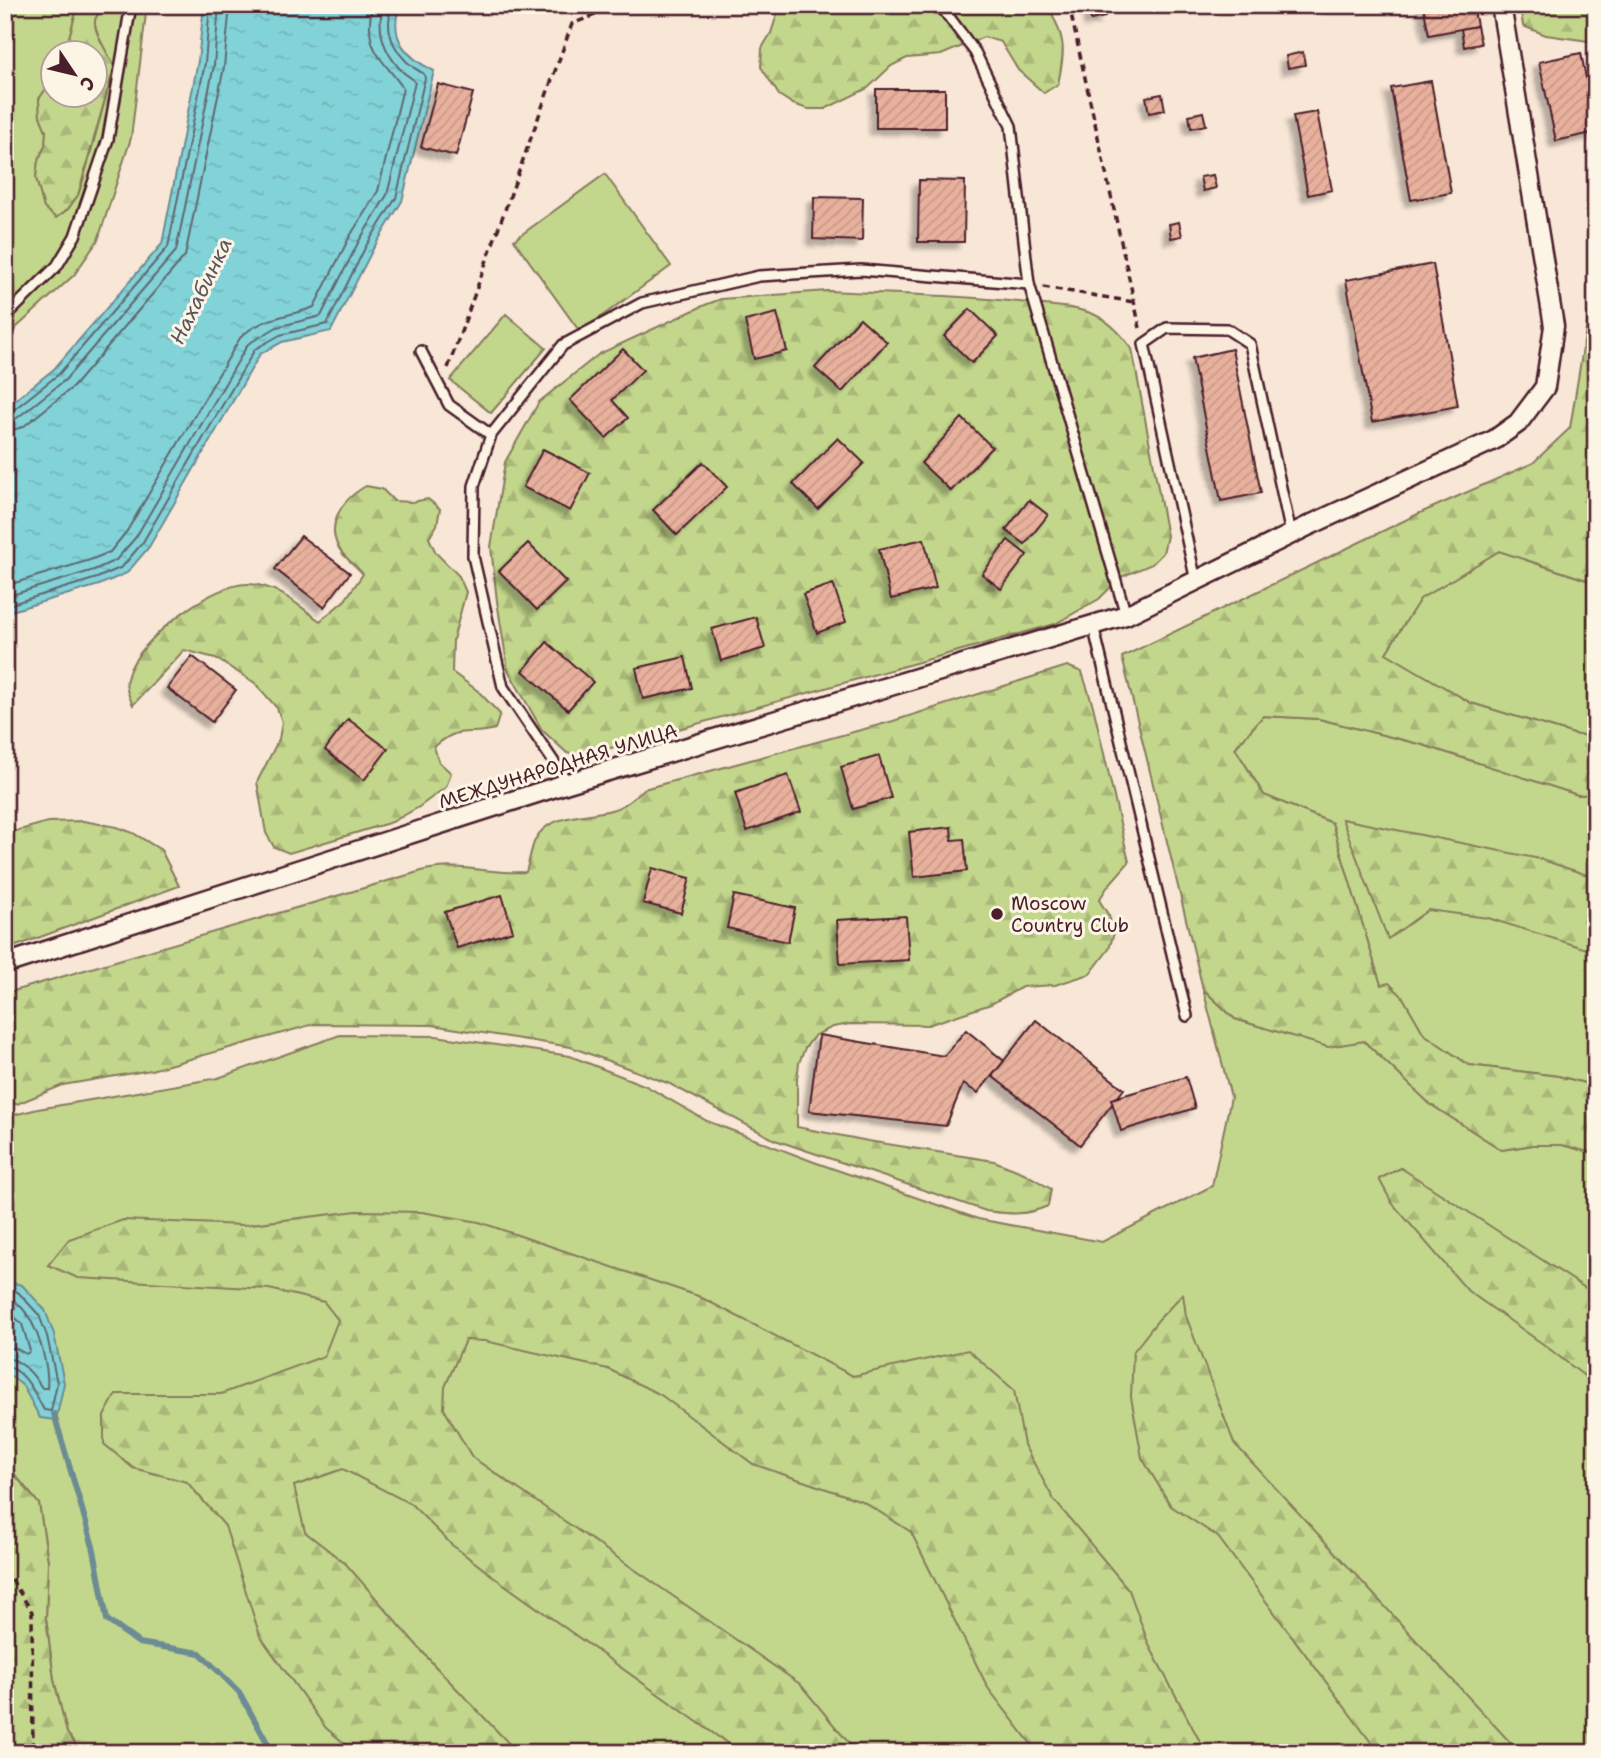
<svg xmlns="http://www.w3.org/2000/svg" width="1601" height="1758" font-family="'Shantell Sans',sans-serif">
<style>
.grass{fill:#c3d78c;stroke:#867b5c;stroke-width:2}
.forest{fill:url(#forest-firs);stroke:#867b5c;stroke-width:2}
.water{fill:url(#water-ripples);stroke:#6c8b93;stroke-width:2}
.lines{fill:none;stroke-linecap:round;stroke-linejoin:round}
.shore{stroke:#606770;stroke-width:2}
.stream{stroke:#6c8b93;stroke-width:6}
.building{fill:url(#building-hatch);stroke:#4a1f2b;stroke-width:2;filter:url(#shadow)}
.lane-casing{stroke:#4a1f2b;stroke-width:14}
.street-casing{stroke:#4a1f2b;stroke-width:23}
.path{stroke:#4a1f2b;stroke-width:3.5;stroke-dasharray:7 5;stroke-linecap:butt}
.lane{stroke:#fcf5e5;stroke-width:9}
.street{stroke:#fcf5e5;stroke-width:18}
.poi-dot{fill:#4a1f2b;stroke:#fcf5e5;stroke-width:2.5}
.labels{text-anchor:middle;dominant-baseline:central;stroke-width:6;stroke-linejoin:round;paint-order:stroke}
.street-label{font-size:19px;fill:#4a1f2b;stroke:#fcf5e5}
.poi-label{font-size:19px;fill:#4a1f2b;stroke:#fcf5e5;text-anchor:start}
.water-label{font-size:21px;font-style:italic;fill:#5b555f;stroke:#fcf5e5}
</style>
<defs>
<pattern id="forest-firs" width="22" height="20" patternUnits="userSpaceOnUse" patternTransform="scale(1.75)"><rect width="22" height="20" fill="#c3d78c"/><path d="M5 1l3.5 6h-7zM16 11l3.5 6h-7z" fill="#a9b879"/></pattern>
<pattern id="water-ripples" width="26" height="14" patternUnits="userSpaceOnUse" patternTransform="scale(1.75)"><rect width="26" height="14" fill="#82d3d8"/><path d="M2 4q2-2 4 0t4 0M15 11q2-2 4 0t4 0" fill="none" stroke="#72b5ba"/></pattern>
<pattern id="building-hatch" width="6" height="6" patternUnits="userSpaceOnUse" patternTransform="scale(1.75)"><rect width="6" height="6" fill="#e8b19d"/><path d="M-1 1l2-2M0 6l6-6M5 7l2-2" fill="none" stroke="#c89887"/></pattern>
<filter id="shadow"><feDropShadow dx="-6" dy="6" stdDeviation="2" flood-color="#0004"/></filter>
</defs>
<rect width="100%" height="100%" fill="#f8e7d7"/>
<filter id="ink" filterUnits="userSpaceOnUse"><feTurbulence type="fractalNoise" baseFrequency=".0143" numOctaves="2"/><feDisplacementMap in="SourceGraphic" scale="14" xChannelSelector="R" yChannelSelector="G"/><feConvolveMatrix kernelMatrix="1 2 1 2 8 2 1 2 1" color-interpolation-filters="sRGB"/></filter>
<g filter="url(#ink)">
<!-- grass -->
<g class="grass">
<path d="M5,5H78L65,52H52V80L39,99L40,116L46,131L45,146L38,161L36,178L44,208L68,209L78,195L83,181L114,67C109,55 93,32 95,20C96,16 101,10 103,5H147L131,138L98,240L74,275L5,338Z"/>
<polygon points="605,174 671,266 580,332 514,240"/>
<polygon points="506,314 546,348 491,413 450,380"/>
<polygon points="1499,551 1596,583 1596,735 1577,735 1471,703 1385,653 1419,599"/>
<polygon points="1263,716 1319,719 1423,745 1578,795 1596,794 1596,1086 1558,1076 1469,1065 1423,1034 1402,996 1381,986 1332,823 1264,795 1235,748"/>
<polygon points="1203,989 1235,1019 1328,1046 1364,1041 1430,1104 1502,1150 1533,1145 1562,1145 1596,1154 1596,1753 82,1753 67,1733 54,1680 46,1618 48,1561 39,1504 5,1463 5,1117 38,1109 218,1078 340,1035 436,1036 570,1056 646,1086 707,1121 814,1162 978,1219 1102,1242 1212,1186 1231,1097"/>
</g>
<!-- forest -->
<g class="forest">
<path d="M78,5H103C101,9 96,16 95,20C93,33 109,54 114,67L78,195L68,209L56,218L44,208L36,178L38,161L45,146L46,131L40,116L39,99L52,80V94H94V52H65Z"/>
<path d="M780,5H1048C1065,41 1066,45 1058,84L1044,93L1018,70L1001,42L984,37L941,55L907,58L891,66L868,88L825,109H808L793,104L779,95L761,67L762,48L771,33Z"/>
<polygon points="1520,5 1596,5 1596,42 1546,35 1523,26"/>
<path d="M827,291C897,294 967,295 1035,304C1054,306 1075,307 1093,314C1110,321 1122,335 1132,349L1167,536L1163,553L1152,564L1121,577L1099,599L1055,624L582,756L567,753L542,730L508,670L497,601L491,547L505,462L539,402L599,354L705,305L721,299Z"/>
<polygon points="1596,305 1596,583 1499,551 1420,599 1386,653 1471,703 1577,735 1596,735 1596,794 1578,795 1423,745 1319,719 1263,716 1235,748 1264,795 1332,823 1381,985 1389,983 1402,996 1424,1034 1469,1065 1558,1076 1596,1086 1596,1154 1562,1145 1533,1145 1502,1150 1430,1104 1364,1041 1328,1047 1235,1019 1203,989 1122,657 1418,514 1533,463 1570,428 1589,311"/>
<path d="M366,486L382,489L394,501L412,502L428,499L440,509L437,525L429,538L436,553L459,576L466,592L453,640L452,672L478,691L500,714L495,729C466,737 462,723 434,747L439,762L451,773L446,787L419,807L392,822L289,853L274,847L266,833L257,782L279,739L282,722L277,708L255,683L215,658L184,650L133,705C128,694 124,687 128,675C138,640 213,582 249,584C277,585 298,605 320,621L345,600L363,574C357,567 349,561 343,554C322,528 341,500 366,486Z"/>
<path d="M1067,666L1082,672L1093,706L1129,862L1108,886L1099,900L1109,916L1114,933L1109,949L1090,974L1055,985L1022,987L991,1004L928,1025L850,1024L833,1027L815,1035L805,1048L799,1063L797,1079V1127L868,1141L994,1161L1024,1173L1051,1189L1048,1206C1024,1216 1012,1214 986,1211L775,1140L670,1084L571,1047L432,1025L314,1024L151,1070L63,1085L17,1104H5V995L10,992L425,870C461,862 491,875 526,872C529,862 531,849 535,840C548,813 587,817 611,810C624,807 634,798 644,789L890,722Z"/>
<polygon points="1342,819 1540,859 1596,878 1596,952 1488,918 1428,910 1388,939"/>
<polygon points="83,821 117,827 133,833 161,850 179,886 5,950 5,834 48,822"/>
<polygon points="1401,1168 1596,1295 1596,1385 1543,1344 1468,1291 1392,1203 1379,1179"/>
<polygon points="357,1211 422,1212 479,1222 698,1296 853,1376 968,1350 1014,1390 1024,1445 1054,1500 1129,1590 1149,1645 1206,1753 1038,1753 988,1688 911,1532 862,1501 753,1464 661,1395 608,1369 485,1341 465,1340 445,1387 444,1409 472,1457 800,1684 857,1753 741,1753 498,1580 452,1545 411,1504 343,1469 294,1486 305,1532 346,1564 435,1666 518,1753 356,1753 326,1728 260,1636 225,1526 187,1482 133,1468 104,1444 104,1416 116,1394 221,1394 324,1356 338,1320 324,1302 269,1289 78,1278 48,1265 69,1239 123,1220 243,1225"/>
<polygon points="1183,1294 1186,1316 1234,1443 1520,1753 1379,1753 1218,1537 1171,1506 1142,1458 1131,1397 1133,1352 1159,1319"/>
<polygon points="5,1463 39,1504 48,1561 46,1618 54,1680 67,1733 82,1753 5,1753"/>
</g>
<!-- water -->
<g class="water">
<path d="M204,5H400C388,38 406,57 434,71L402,201L373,249L331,331L282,342L260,354L149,547L127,573L99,585L5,613V408L54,369L162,244L198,61Z"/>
<polygon points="5,1281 22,1285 45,1310 54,1334 64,1383 56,1420 40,1418 23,1386 5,1371"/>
</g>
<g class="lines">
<!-- shore -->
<g class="shore">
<polyline points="5,413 12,411 59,374 168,247 205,63 210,5"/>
<polyline points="5,422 17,418 65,380 176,251 214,65 219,5"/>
<polyline points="5,432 23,427 73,387 185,256 224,67 230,5"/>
<path d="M5,586L90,560L110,552L127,531L240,338C260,317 289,317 314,307L350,236L378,191L403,88C380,55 364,51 372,5"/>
<path d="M5,597L94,570L116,560L136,537L248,344L277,327L321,316L359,241L387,195L415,82C412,77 407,76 403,72C384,53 376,31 383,5"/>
<path d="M5,606L97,578L122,567L143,542L255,349L280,335L327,324L366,246L396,198L425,78L424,74C398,60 382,35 392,5"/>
<path d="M5,1289L18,1292L39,1315L47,1336L57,1383L51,1411L44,1410C35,1394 25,1369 5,1366"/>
<path d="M5,1297C33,1303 50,1363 47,1388H42C34,1375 22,1359 5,1358"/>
<polyline points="5,1308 22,1324 30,1351 26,1354 17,1349 5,1347"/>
</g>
<!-- stream -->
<polyline class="stream" points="54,1414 94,1550 107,1620 139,1643 200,1653 239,1692 273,1753"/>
</g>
<!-- building -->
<g class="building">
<polygon points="1088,5 1103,5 1105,17 1091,20"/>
<polygon points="1423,5 1473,5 1477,26 1429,35"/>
<polygon points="1477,26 1481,44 1464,47 1461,29"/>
<polygon points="1303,52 1305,65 1288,68 1286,56"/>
<polygon points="1581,53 1589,93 1596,92 1596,132 1556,141 1539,62"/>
<polygon points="1431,81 1451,193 1411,200 1391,88"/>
<polygon points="438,84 473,93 456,156 421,147"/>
<rect x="876" y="89" width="69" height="39"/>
<polygon points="1162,94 1165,110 1149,113 1146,97"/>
<polygon points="1203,112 1206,125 1191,128 1189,115"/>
<polygon points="1317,112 1332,190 1308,195 1293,116"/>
<polygon points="1213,175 1216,188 1203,191 1200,177"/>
<polygon points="919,180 965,181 964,242 918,242"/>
<polygon points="814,197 863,198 862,241 813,239"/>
<polygon points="1179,222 1182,236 1171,238 1169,224"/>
<polygon points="1433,264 1458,406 1372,422 1346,280"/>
<polygon points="970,309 998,336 972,363 944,336"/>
<polygon points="777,313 787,351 754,359 745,321"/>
<polygon points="860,318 887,342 842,392 815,368"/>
<polygon points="623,349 643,370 612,400 628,418 606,438 570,400"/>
<polygon points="1232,349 1261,493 1221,501 1192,358"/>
<polygon points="962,418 992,447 951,491 921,463"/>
<polygon points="838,438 864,463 818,509 793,484"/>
<polygon points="543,449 590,473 570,511 523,487"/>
<polygon points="703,462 727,487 677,535 653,510"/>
<polygon points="1029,500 1048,515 1025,544 1006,530"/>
<polygon points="301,536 350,573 324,607 275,569"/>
<polygon points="924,539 936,588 891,599 879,549"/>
<polygon points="1008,540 1027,555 1001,589 982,574"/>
<polygon points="528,543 566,582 537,610 499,571"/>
<polygon points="833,584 846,622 817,633 803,594"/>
<polygon points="756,617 765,648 721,661 712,629"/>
<polygon points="547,642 593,682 568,710 523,671"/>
<polygon points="192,656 236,690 212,722 167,688"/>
<polygon points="685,657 692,688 643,699 636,668"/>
<polygon points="348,719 388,749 364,780 325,750"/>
<polygon points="879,756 891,798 853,809 841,767"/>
<polygon points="788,775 801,812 747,831 735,793"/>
<polygon points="951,827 952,840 964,839 967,871 914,877 909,832"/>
<polygon points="652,868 690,878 681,913 643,903"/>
<polygon points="502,895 513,931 457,948 445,912"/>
<polygon points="734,895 795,908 788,942 727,928"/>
<polygon points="906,916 909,960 840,964 837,920"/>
<polygon points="1036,1020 1124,1089 1080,1145 992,1076"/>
<polygon points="966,1030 1004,1061 978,1093 963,1084 946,1126 809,1111 819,1035 944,1056"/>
<polygon points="1186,1077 1195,1108 1121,1131 1111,1099"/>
</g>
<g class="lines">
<!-- lane casing -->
<g class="lane-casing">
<g id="lane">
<polyline points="940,5 975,52 1011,126 1029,284 1126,615"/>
<polyline points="5,317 57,266 75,236 108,139 131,5"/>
<polyline points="421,351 449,405 491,435"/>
<polyline points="1196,581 1144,344 1167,328 1227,329 1250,344 1291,534"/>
<polyline points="1093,625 1187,1016"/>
<polyline points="568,783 503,687 473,556 474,486 491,435 563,345 642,303 759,276 861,270 1029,284"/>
</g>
</g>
<!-- street casing -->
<g class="street-casing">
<polyline id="street" points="5,964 568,783 1126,615 1310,525 1494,440 1518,423 1545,387 1554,326 1501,5"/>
</g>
<!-- path -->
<g class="path">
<polyline points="1069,5 1140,328"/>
<polyline points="1043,287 1134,302"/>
<polyline points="448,368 572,24 620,5"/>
<polyline points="5,1569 32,1612 33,1753"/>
</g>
<!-- lane -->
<use href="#lane" class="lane"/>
<!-- street -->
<use href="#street" class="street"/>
</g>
</g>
<!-- markers -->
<circle class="poi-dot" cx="997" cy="914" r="7"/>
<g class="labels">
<!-- street labels -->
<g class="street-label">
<text transform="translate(558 766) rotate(-17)">МЕЖДУНАРОДНАЯ УЛИЦА</text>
</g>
<!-- poi labels -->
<g class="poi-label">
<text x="1011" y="903">Moscow<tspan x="1011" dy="22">Country Club</tspan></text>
</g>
<!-- water labels -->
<g class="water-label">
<text transform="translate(201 291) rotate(-64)">Нахабинка</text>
</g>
</g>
<!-- margin -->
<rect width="1601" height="1758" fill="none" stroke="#fcf5e5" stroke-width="28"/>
<rect x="14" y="14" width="1573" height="1730" fill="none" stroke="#4a1f2b" stroke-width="2.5" filter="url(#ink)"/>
<!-- north arrow -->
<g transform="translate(74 74) rotate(125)"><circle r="33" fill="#fcf5e5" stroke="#b59f9b" stroke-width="2"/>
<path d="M0-5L12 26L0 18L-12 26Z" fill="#4a1f2b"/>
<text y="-10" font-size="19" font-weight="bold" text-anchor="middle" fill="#4a1f2b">С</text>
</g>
</svg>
